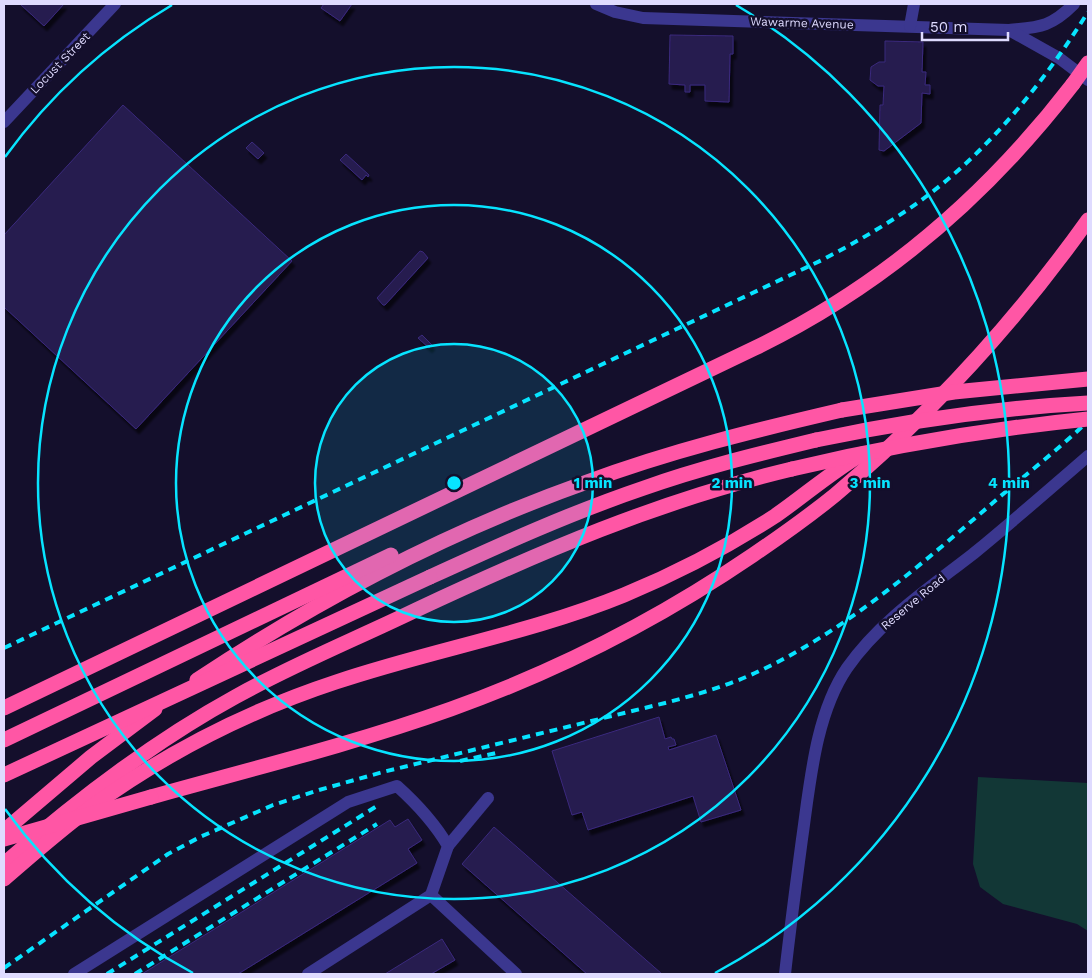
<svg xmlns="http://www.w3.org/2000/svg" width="1092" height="978" font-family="'Work Sans',sans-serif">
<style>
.green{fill:#123736}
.building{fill:#251a4f;stroke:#3b2a7d;filter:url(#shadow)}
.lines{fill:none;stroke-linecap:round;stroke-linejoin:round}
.minor{stroke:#3b378f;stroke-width:12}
.highway{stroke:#ff56a5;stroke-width:15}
.rail{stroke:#07e4ff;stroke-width:4;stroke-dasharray:8 6;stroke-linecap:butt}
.highway-bridge{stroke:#ff56a5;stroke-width:15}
.ring{fill:none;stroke:#07e4ff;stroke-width:2.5}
.labels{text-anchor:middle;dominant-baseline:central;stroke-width:5;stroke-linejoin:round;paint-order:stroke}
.street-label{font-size:12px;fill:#dfdbff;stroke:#140f2c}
.centre{fill:#07e4ff;stroke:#140f2c;stroke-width:2.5}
.ring-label{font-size:15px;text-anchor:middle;font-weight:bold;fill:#07e4ff;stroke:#140f2c;stroke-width:5;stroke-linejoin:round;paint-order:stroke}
</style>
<defs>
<filter id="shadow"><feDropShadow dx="3" dy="5" stdDeviation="1" flood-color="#0009"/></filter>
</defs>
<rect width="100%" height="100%" fill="#140f2c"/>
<!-- green -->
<polygon class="green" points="978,777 1088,783 1088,931 1077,924 1003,904 980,887 973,864"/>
<!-- building -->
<g class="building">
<polygon points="20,4 64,4 44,26"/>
<polygon points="324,4 352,4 340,21 321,8"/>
<polygon points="670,35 733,36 733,54 730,54 729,102 705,101 705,85 690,85 690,92 685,92 685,85 669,84"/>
<polygon points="885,41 923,42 922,72 926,72 925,85 930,85 930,94 922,93 921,123 884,151 879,150 880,105 883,105 884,86 878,86 870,80 871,67 879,62 885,62"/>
<polygon points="123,105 292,261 136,429 4,307 4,235"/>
<polygon points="252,142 264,153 258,159 246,148"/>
<polygon points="346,154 369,175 368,177 366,175 362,180 340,160"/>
<polygon points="420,251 423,252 428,258 385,305 383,305 377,298"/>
<polygon points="422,335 432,345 429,348 418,338"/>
<polygon points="659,717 665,739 671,737 672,739 674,739 676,745 668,747 669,750 716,735 741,810 701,822 693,796 588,830 582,812 572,815 552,751"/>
<polygon points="408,819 422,840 408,849 417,863 238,974 142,974 390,820 395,827"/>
<polygon points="494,827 662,974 587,974 462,864"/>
<polygon points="442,939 455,960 431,974 385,974"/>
</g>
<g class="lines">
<!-- minor -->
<g class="minor">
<path d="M596,4L615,12L643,18L1009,30C1040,27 1051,27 1074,4"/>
<polyline points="910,26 914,4"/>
<polyline points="1009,30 1059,58 1088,80"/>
<polyline points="4,122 115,4"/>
<polyline points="448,846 488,798"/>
<polyline points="431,895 516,974"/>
<path d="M74,974L348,802L397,786C417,804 434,822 448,846L431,895L308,974"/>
<path d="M785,974C790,929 796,884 802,839C810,784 815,715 847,668C880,621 928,589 973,554C1012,522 1050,489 1088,456"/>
</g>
<!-- highway -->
<g class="highway">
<path d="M430,577C500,545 570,513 644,488C700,468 758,454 816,440"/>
<path d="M197,680C319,599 449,531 587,482C670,451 756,430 842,410"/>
<path d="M4,708L755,348C883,286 986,197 1073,84"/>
<polyline points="4,740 391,555"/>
<path d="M151,797C251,769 353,744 451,709C557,671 659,619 753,555C781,536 809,516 835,495C930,415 1016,321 1088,220"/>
<polyline points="4,831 91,757 155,709"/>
<path d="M4,864C76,801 151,743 235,697C294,664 356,639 416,610C540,552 658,501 792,469"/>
<path d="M4,879C32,855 60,830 90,808C164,754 248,711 336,682C431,650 531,633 624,595C677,573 727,547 775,516C804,496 831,472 862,454"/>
</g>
<!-- rail -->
<g class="rail">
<path d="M4,648L822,260C866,237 909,212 947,180C1003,133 1049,74 1088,12"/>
<polyline points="460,761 496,753"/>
<path d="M4,968L168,854L200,837L273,805L319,790L383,772L669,702C698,694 727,686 755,673C841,634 917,568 988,507C1021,478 1057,451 1088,421"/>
<polyline points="107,974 377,806"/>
<polyline points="135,974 377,824"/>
</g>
<!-- highway-bridge -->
<g class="highway-bridge">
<polyline points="1073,84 1088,63"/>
<polyline points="842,410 954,392 1088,379"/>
<path d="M816,440C906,421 997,408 1088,403"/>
<path d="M792,469C890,446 988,429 1088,419"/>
<polyline points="4,775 430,577"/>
<polyline points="4,839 151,797"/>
</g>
</g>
<!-- distance rings -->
<circle cx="454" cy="483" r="139" fill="#07e4ff" fill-opacity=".12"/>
<g class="ring">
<circle cx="454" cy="483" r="139"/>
<circle cx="454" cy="483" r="278"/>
<circle cx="454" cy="483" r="416"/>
<path d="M193 973A555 555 0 0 1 5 809M5 157A555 555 0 0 1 172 5M736 5A555 555 0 0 1 715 973"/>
</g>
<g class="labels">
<!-- street labels -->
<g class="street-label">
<text transform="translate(802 23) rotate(2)">Wawarme Avenue</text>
<text transform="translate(60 63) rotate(-46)">Locust Street</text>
<text transform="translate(913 602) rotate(-40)">Reserve Road</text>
</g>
</g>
<circle cx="454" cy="483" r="8" class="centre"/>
<g class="ring-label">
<text x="593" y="488">1 min</text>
<text x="732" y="488">2 min</text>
<text x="870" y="488">3 min</text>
<text x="1009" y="488">4 min</text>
</g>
<!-- border -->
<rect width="1092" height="978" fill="none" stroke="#dfdbff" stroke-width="10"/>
<!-- scale -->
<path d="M922 32v8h86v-8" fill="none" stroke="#dfdbff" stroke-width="2.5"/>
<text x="930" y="32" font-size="15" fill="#dfdbff" stroke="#140f2c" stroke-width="4" paint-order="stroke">50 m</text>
</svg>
